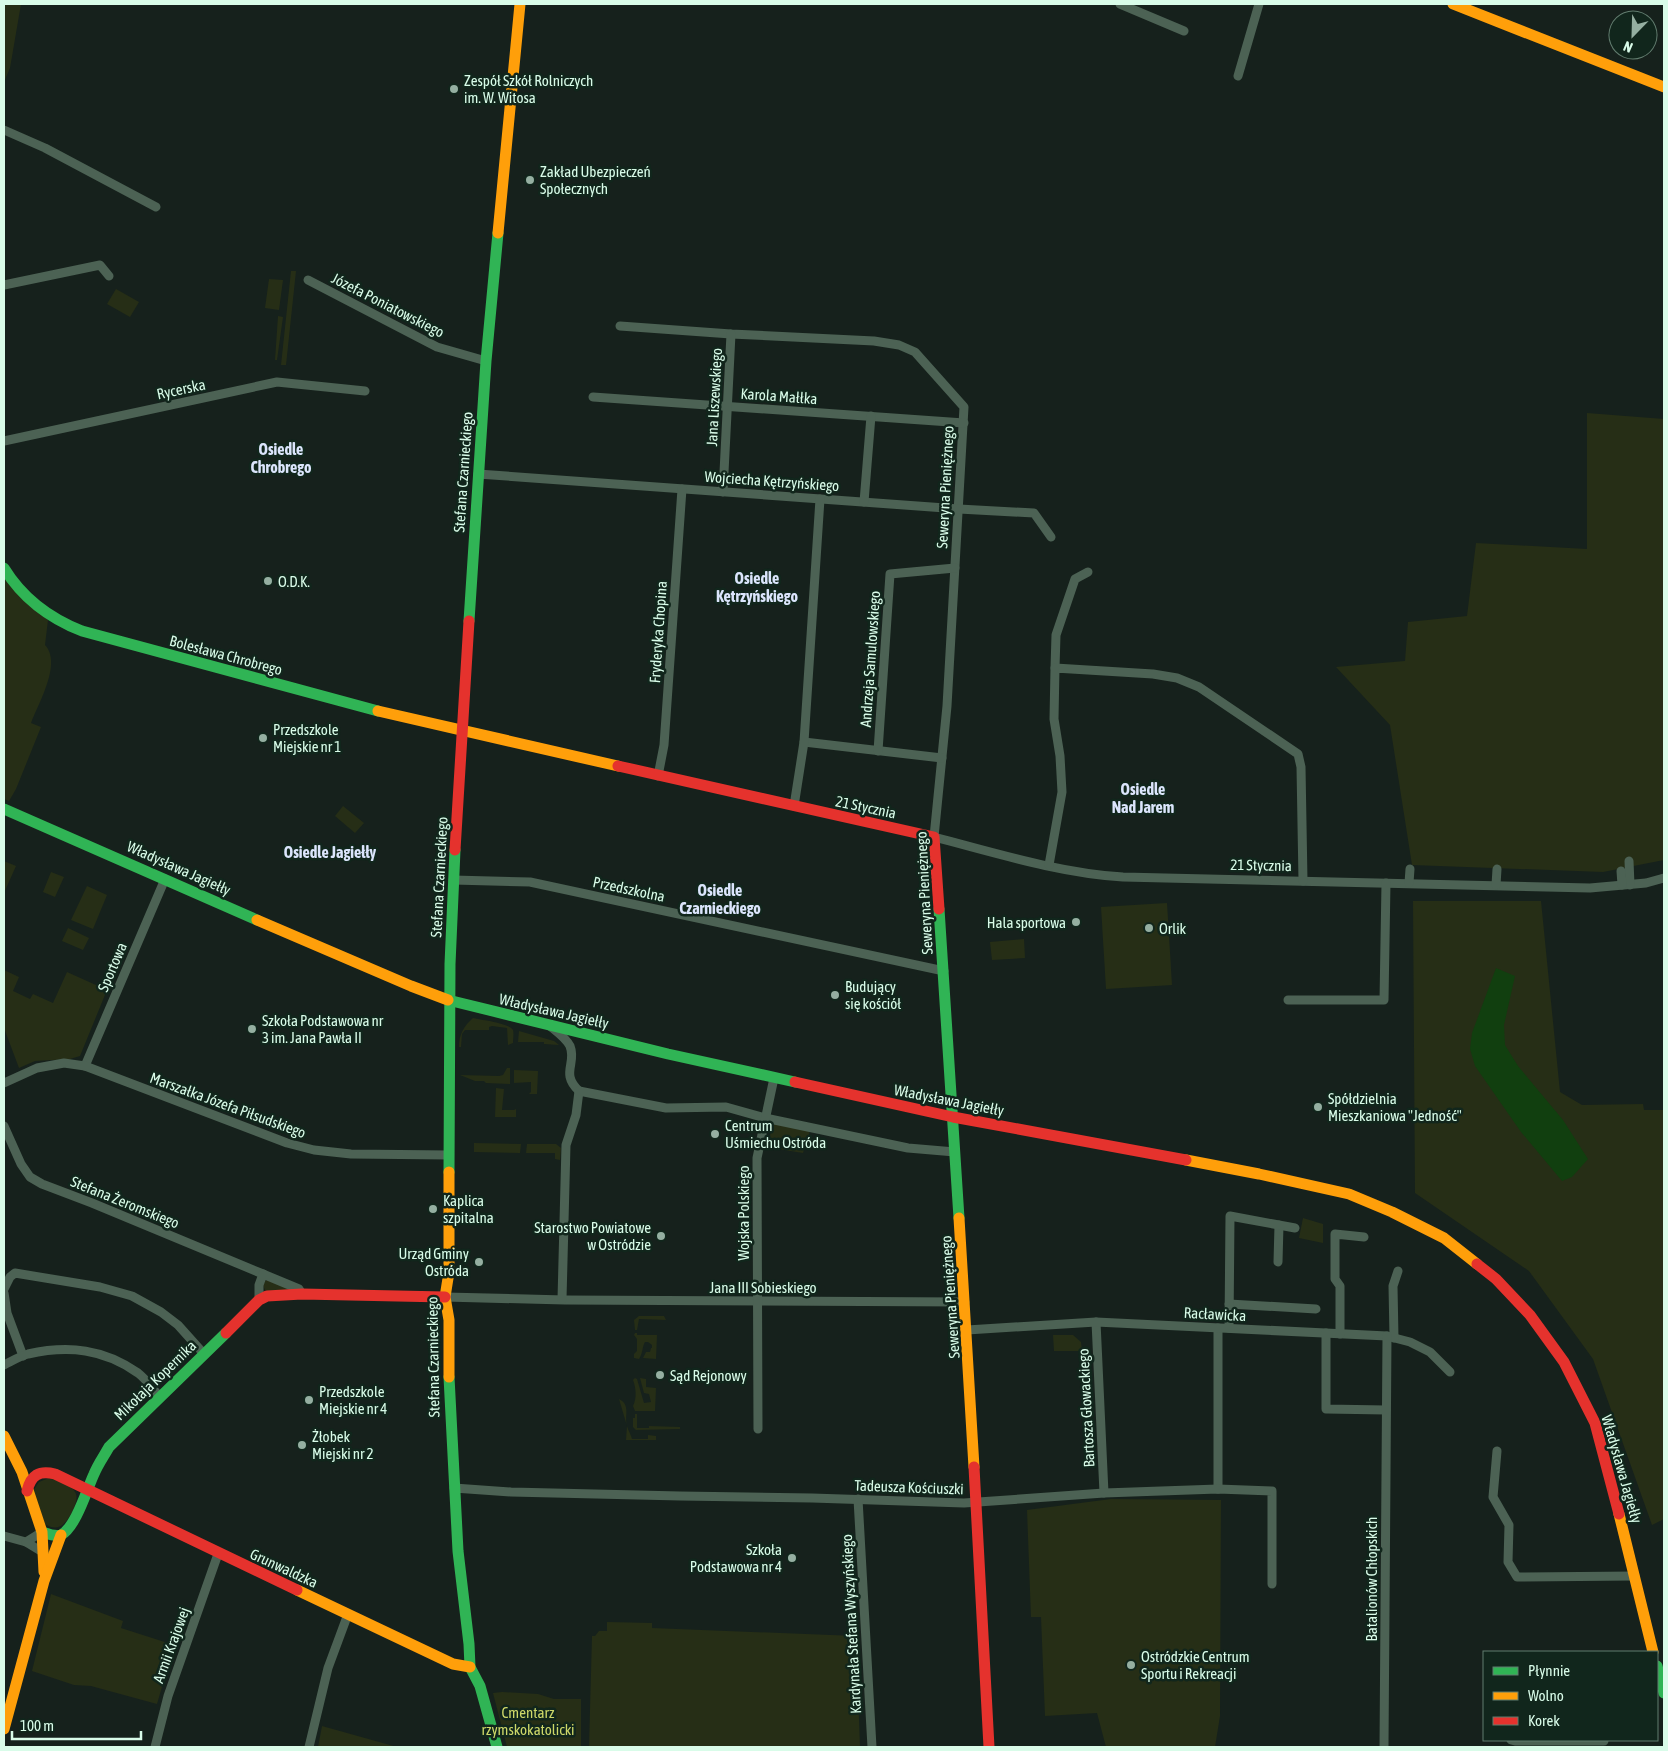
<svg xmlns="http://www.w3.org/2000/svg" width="1668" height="1751" font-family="'Asap Condensed',sans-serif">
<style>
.green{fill:#262e16}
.water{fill:#113f0f}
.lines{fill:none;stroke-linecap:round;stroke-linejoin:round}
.street{stroke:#4c6254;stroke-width:9}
.fast{stroke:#30b455;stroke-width:11}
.slow{stroke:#ff9f0a;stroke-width:11}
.jam{stroke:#e5322d;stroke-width:11}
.poi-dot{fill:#95afa1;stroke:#11261c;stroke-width:2}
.labels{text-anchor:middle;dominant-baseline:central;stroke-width:5;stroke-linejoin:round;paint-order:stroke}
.poi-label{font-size:15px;fill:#d9fce9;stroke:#11261c;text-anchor:start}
.street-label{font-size:15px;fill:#d9fce9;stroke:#11261c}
.park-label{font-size:15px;fill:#ced869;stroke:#11261c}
.neighbourhood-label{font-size:16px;font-weight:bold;fill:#dbe5fc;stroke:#11261c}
</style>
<rect width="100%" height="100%" fill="#16211c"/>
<!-- green -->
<g class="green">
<polygon points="4,4 21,4 10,68 4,82"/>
<polygon points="291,271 296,271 286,365 281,365"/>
<polygon points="269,279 283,280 279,310 265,308"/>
<polygon points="116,289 139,302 130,317 107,304"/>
<polygon points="278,316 283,317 277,360 275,360"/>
<polygon points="1587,413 1664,419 1664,860 1603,872 1412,865 1390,725 1336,667 1405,661 1408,622 1467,616 1476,543 1587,549"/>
<path d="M4,576L48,620L45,645C62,663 39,702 31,723L41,727L16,789L9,801L4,799Z"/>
<polygon points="343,806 364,823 355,833 335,816"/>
<polygon points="4,861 16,866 4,893"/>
<polygon points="51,872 64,877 55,897 43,892"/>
<polygon points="87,886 107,895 93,929 71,920"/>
<polygon points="1413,901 1541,901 1560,1092 1582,1105 1643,1104 1644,1110 1664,1110 1664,1519 1652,1525 1593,1359 1529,1271 1415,1193"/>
<polygon points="1167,903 1172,985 1106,989 1101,907"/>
<polygon points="68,928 89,938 83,950 62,941"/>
<polygon points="1024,939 1025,958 992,960 990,942"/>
<polygon points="4,970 19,977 13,991 30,999 33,994 53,1003 67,972 107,990 80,1056 70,1059 35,1061 19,1068 4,1028"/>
<path d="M473,1018C481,1020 509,1023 513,1030C514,1034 513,1039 513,1043L508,1045L507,1028L492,1026L489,1027V1030H465L462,1034L461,1047H459C459,1034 464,1026 473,1018Z"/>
<polygon points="519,1031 554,1041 559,1045 544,1044 544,1042 518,1042"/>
<polygon points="507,1068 510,1068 510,1084 486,1083 484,1081 475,1081 460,1075 499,1076 503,1075"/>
<polygon points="514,1070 538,1071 537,1094 529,1094 531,1092 531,1082 514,1083"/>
<polygon points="496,1088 504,1089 502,1110 514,1110 516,1109 516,1117 495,1117"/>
<polygon points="774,1124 810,1131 803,1153 766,1147"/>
<polygon points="474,1143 521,1144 520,1153 474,1152"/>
<polygon points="527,1144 556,1144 561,1148 560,1160 555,1159 555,1153 526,1153"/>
<polygon points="1303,1218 1323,1224 1323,1243 1299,1238"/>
<polygon points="268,1280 289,1289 289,1290 270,1292 265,1290 263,1285 265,1281"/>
<polygon points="639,1316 664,1316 666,1320 639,1319 637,1330 635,1330 634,1320"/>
<path d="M635,1333H637V1335H657L656,1359L643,1358L646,1352H650L651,1348H652V1345L648,1342H645C642,1347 643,1353 639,1359L634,1358V1354L637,1351V1339L634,1335Z"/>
<polygon points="1053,1335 1073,1335 1081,1342 1082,1351 1054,1351"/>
<path d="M635,1378L637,1379L644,1403L651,1402L649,1394L644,1393L640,1378L646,1379V1387L656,1388L655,1411H635L633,1406C637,1398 636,1388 633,1380Z"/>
<path d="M619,1399C631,1405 624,1416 627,1426C628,1430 631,1435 632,1439H648V1435L656,1436V1440H626L627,1426Z"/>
<polygon points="635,1414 637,1414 637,1428 649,1428 649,1426 680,1427 680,1429 636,1430 633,1427 633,1418 635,1418"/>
<path d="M49,1478C55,1478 59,1481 64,1483C79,1491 79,1497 72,1512C66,1523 59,1533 45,1524L33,1491L39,1482Z"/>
<polygon points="1111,1499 1221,1500 1220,1716 1215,1747 1106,1747 1097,1713 1045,1716 1041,1617 1031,1617 1027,1510"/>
<polygon points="51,1594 123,1621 121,1628 174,1645 157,1704 91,1686 74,1685 32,1671"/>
<polygon points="607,1622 652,1623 652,1628 856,1636 860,1747 589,1747 592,1636 595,1636 599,1631 607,1631"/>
<polygon points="502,1692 538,1694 554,1699 581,1699 581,1747 507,1747 493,1693"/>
<polygon points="322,1726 397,1747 318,1747"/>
</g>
<!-- water -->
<polygon class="water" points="1496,968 1515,976 1504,1025 1505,1045 1518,1066 1563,1120 1588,1159 1572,1177 1562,1181 1521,1132 1475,1066 1470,1049 1472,1033"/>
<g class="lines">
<!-- street -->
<g class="street">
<polyline points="1120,4 1184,31"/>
<polyline points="1238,76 1259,4"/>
<polyline points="4,130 45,148 156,207"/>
<polyline points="308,280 437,347 486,361"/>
<polyline points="4,285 100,265 109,276"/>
<path d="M620,326L731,334L874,341L899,345L915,352L964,407L947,706L934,837C996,853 1059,873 1123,877L1590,888L1646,883L1664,878"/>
<polyline points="593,397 964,423"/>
<polyline points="4,441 277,382 365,391"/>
<polyline points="478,474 959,509 1034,513 1051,537"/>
<polyline points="723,492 731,334"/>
<polyline points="864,502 871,416"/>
<polyline points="1055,668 1056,635 1075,579 1088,572"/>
<polyline points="804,742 942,758"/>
<polyline points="878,751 890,574 955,568"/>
<polyline points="658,776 664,745 682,489"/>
<polyline points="794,806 804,742 820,499"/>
<polyline points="1629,861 1630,885"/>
<polyline points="1049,865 1062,792 1060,756 1054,719 1055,668 1153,674 1177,678 1199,687 1298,754 1301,767 1303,881"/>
<polyline points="1621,871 1622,885"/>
<polyline points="453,880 530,882 944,971"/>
<polyline points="1409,883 1410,869"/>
<polyline points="1496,885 1497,869"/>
<polyline points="1288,1000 1384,1000 1386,883"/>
<path d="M550,1026C556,1031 566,1038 570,1046C577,1064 560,1073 579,1091"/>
<polyline points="85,1066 165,879"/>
<polyline points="4,1083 37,1068 64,1063 85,1066 287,1143 314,1150 351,1154 449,1155"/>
<polyline points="4,1126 21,1164 30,1177 42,1184 92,1203 263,1274"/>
<polyline points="1278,1262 1279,1225"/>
<polyline points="4,1289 10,1277 15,1273 100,1287 132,1296 161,1312 178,1325 204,1354"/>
<polyline points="4,1293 7,1313 23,1356"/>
<polyline points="445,1297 565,1300 965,1302"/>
<polyline points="562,1299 566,1145 576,1115 579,1091 666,1108 726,1107 765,1118 908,1148 955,1152"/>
<polyline points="259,1300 259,1285 263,1274 299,1289 302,1294"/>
<polyline points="1229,1304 1316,1309"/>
<polyline points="1096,1322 1104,1493"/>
<polyline points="1218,1328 1218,1489"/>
<polyline points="1229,1328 1230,1216 1295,1228"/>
<polyline points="967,1330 1096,1322 1387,1336 1410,1342 1430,1352 1450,1372"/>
<polyline points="1326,1333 1326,1409 1386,1410"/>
<polyline points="1340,1334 1340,1286 1335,1279 1335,1234 1364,1237"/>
<polyline points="1394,1338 1393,1286 1398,1271"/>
<path d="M4,1365C12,1361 20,1356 28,1354C69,1345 104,1349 138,1373C146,1379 153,1389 159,1396"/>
<polyline points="758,1429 757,1158 774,1078"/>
<polyline points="1497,1451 1493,1497 1509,1525 1508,1562 1517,1577 1635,1576"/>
<polyline points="454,1488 511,1492 680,1496 812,1498 964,1503 1104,1493 1218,1489 1272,1491 1272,1584"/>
<polyline points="858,1499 872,1747"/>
<polyline points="4,1536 26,1542 42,1532"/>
<polyline points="26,1542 44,1553"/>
<polyline points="1511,1740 1515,1741 1604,1741"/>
<polyline points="155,1747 168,1696 218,1554"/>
<polyline points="309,1747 328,1668 348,1614"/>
<polyline points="1384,1747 1387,1336"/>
</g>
<!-- fast -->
<g class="fast">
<path d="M4,568C23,599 49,618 82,631L378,711"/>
<polyline points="469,621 486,361 498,233"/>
<polyline points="4,809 257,920"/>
<polyline points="939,909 959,1218"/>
<polyline points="448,1000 668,1054 795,1082"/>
<polyline points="449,1172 450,964 455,850"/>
<polyline points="449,1377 458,1551 469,1644 470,1667 480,1686 497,1747"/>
<path d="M42,1532C48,1534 55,1537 61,1535C76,1527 87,1489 94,1474C98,1464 104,1456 109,1447L226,1333"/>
<polyline points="1657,1666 1664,1693"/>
</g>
<!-- slow -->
<g class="slow">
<polyline points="1453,4 1664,87"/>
<polyline points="498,233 520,4"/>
<polyline points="378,711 618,766"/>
<polyline points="257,920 411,986 448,1000"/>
<polyline points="1186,1160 1259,1174 1349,1194 1392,1212 1444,1238 1477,1264"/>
<polyline points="959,1218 974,1467"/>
<polyline points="449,1377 449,1320 445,1297 449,1272 449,1172"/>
<polyline points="4,1436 22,1472 42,1532 44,1572"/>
<polyline points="1619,1514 1653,1652"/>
<polyline points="297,1590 453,1664 470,1667"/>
<polyline points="4,1729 44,1581 61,1535"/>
</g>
<!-- jam -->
<g class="jam">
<polyline points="618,766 934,837 939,909"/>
<polyline points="455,850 469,621"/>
<polyline points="795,1082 953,1117 1186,1160"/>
<polyline points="1477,1264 1496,1279 1530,1315 1564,1362 1595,1423 1619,1514"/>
<polyline points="226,1333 259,1300 267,1296 302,1294 445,1297"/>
<polyline points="974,1467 989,1747"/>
<path d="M27,1491C31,1475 39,1470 55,1474L297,1590"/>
</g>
</g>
<!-- markers -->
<g class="poi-dot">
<circle cx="454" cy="89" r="5"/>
<circle cx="530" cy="180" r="5"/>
<circle cx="268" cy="581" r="5"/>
<circle cx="263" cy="738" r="5"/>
<circle cx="1076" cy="922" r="5"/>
<circle cx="1149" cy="928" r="5"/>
<circle cx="835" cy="995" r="5"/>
<circle cx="252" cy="1029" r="5"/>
<circle cx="1318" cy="1107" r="5"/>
<circle cx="715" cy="1134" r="5"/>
<circle cx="433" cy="1209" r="5"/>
<circle cx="661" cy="1236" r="5"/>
<circle cx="479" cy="1262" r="5"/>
<circle cx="660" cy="1375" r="5"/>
<circle cx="309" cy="1400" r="5"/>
<circle cx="302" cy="1445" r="5"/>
<circle cx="792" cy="1558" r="5"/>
<circle cx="1131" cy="1665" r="5"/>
</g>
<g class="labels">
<!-- poi labels -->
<g class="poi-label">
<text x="464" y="80">Zespół Szkół Rolniczych<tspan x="464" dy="17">im. W. Witosa</tspan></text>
<text x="540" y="171">Zakład Ubezpieczeń<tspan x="540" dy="17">Społecznych</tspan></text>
<text x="278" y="581">O.D.K.</text>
<text x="273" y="729">Przedszkole<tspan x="273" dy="17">Miejskie nr 1</tspan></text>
<text x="1066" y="922" text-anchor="end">Hala sportowa</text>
<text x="1159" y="928">Orlik</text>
<text x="845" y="986">Budujący<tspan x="845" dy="17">się kościół</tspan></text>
<text x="262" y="1020">Szkoła Podstawowa nr<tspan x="262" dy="17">3 im. Jana Pawła II</tspan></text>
<text x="1328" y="1098">Spółdzielnia<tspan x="1328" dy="17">Mieszkaniowa "Jedność"</tspan></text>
<text x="725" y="1125">Centrum<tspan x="725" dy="17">Uśmiechu Ostróda</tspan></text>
<text x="443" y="1200">Kaplica<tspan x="443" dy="17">szpitalna</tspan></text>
<text x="651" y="1227" text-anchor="end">Starostwo Powiatowe<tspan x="651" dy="17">w Ostródzie</tspan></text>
<text x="469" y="1253" text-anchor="end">Urząd Gminy<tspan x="469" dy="17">Ostróda</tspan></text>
<text x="670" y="1375">Sąd Rejonowy</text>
<text x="319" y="1391">Przedszkole<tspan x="319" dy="17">Miejskie nr 4</tspan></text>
<text x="312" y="1436">Żłobek<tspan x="312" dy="17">Miejski nr 2</tspan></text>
<text x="782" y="1549" text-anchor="end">Szkoła<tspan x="782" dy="17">Podstawowa nr 4</tspan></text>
<text x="1141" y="1656">Ostródzkie Centrum<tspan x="1141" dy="17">Sportu i Rekreacji</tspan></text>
</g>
<!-- street labels -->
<g class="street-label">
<text transform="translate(388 305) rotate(27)">Józefa Poniatowskiego</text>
<text transform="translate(181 389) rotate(-12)">Rycerska</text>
<text transform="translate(779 396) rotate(4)">Karola Małłka</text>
<text transform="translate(714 397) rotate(-87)">Jana Liszewskiego</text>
<text transform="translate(463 472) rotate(-86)">Stefana Czarnieckiego</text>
<text transform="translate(772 481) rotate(4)">Wojciecha Kętrzyńskiego</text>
<text transform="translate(945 487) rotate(-87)">Seweryna Pieniężnego</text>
<text transform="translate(658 632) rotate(-86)">Fryderyka Chopina</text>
<text transform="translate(226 655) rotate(15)">Bolesława Chrobrego</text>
<text transform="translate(870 659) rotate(-86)">Andrzeja Samulowskiego</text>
<text transform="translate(866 807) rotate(12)">21 Stycznia</text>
<text transform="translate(1261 865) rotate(1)">21 Stycznia</text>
<text transform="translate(179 868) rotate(24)">Władysława Jagiełły</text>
<text transform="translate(439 877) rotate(-87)">Stefana Czarnieckiego</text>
<text transform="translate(629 889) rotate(12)">Przedszkolna</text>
<text transform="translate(924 893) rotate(-93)">Seweryna Pieniężnego</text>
<text transform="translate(112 967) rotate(-67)">Sportowa</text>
<text transform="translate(554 1011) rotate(13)">Władysława Jagiełły</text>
<text transform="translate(949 1100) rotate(11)">Władysława Jagiełły</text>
<text transform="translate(228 1105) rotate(20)">Marszałka Józefa Piłsudskiego</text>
<text transform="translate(125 1202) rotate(22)">Stefana Żeromskiego</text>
<text transform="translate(743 1213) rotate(-90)">Wojska Polskiego</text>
<text x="763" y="1287">Jana III Sobieskiego</text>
<text transform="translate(950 1297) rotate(-94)">Seweryna Pieniężnego</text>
<text transform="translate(1215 1314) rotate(3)">Racławicka</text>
<text transform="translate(433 1357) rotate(-91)">Stefana Czarnieckiego</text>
<text transform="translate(155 1380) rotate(-44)">Mikołaja Kopernika</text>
<text transform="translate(1086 1408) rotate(-93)">Bartosza Głowackiego</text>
<text transform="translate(1622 1469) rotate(74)">Władysława Jagiełły</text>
<text transform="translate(909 1487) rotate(2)">Tadeusza Kościuszki</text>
<text transform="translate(284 1568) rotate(25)">Grunwaldzka</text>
<text transform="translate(1371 1579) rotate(-90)">Batalionów Chłopskich</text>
<text transform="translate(851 1624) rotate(-93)">Kardynała Stefana Wyszyńskiego</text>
<text transform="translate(171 1645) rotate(-70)">Armii Krajowej</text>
</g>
<!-- park labels -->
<g class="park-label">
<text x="528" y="1712">Cmentarz<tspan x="528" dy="17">rzymskokatolicki</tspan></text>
</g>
<!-- neighbourhood labels -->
<g class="neighbourhood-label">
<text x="281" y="449">Osiedle<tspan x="281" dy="18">Chrobrego</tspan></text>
<text x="757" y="578">Osiedle<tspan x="757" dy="18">Kętrzyńskiego</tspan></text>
<text x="1143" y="789">Osiedle<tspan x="1143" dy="18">Nad Jarem</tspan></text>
<text x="330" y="852">Osiedle Jagiełły</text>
<text x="720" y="890">Osiedle<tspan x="720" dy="18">Czarnieckiego</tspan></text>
</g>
</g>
<!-- border -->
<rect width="1668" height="1751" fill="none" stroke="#d9fce9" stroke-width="10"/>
<!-- legend -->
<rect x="1483" y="1651" width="175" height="90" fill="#11261c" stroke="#617c6e"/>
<rect x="1493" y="1667" width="25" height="8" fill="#30b455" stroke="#617c6e"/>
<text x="1528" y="1676" font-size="15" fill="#d9fce9">Płynnie</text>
<rect x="1493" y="1692" width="25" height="8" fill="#ff9f0a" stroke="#617c6e"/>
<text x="1528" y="1701" font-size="15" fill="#d9fce9">Wolno</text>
<rect x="1493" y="1717" width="25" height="8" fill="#e5322d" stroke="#617c6e"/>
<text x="1528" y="1726" font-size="15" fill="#d9fce9">Korek</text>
<!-- north arrow -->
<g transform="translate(1633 35) rotate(203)"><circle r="24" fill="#11261c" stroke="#617c6e"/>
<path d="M0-4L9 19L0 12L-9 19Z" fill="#95afa1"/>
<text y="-8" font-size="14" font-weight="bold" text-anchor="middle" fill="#d9fce9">N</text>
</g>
<!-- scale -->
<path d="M12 1731v8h129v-8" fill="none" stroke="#d9fce9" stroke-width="2.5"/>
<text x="20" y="1731" font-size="15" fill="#d9fce9" stroke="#11261c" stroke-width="4" paint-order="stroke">100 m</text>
</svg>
